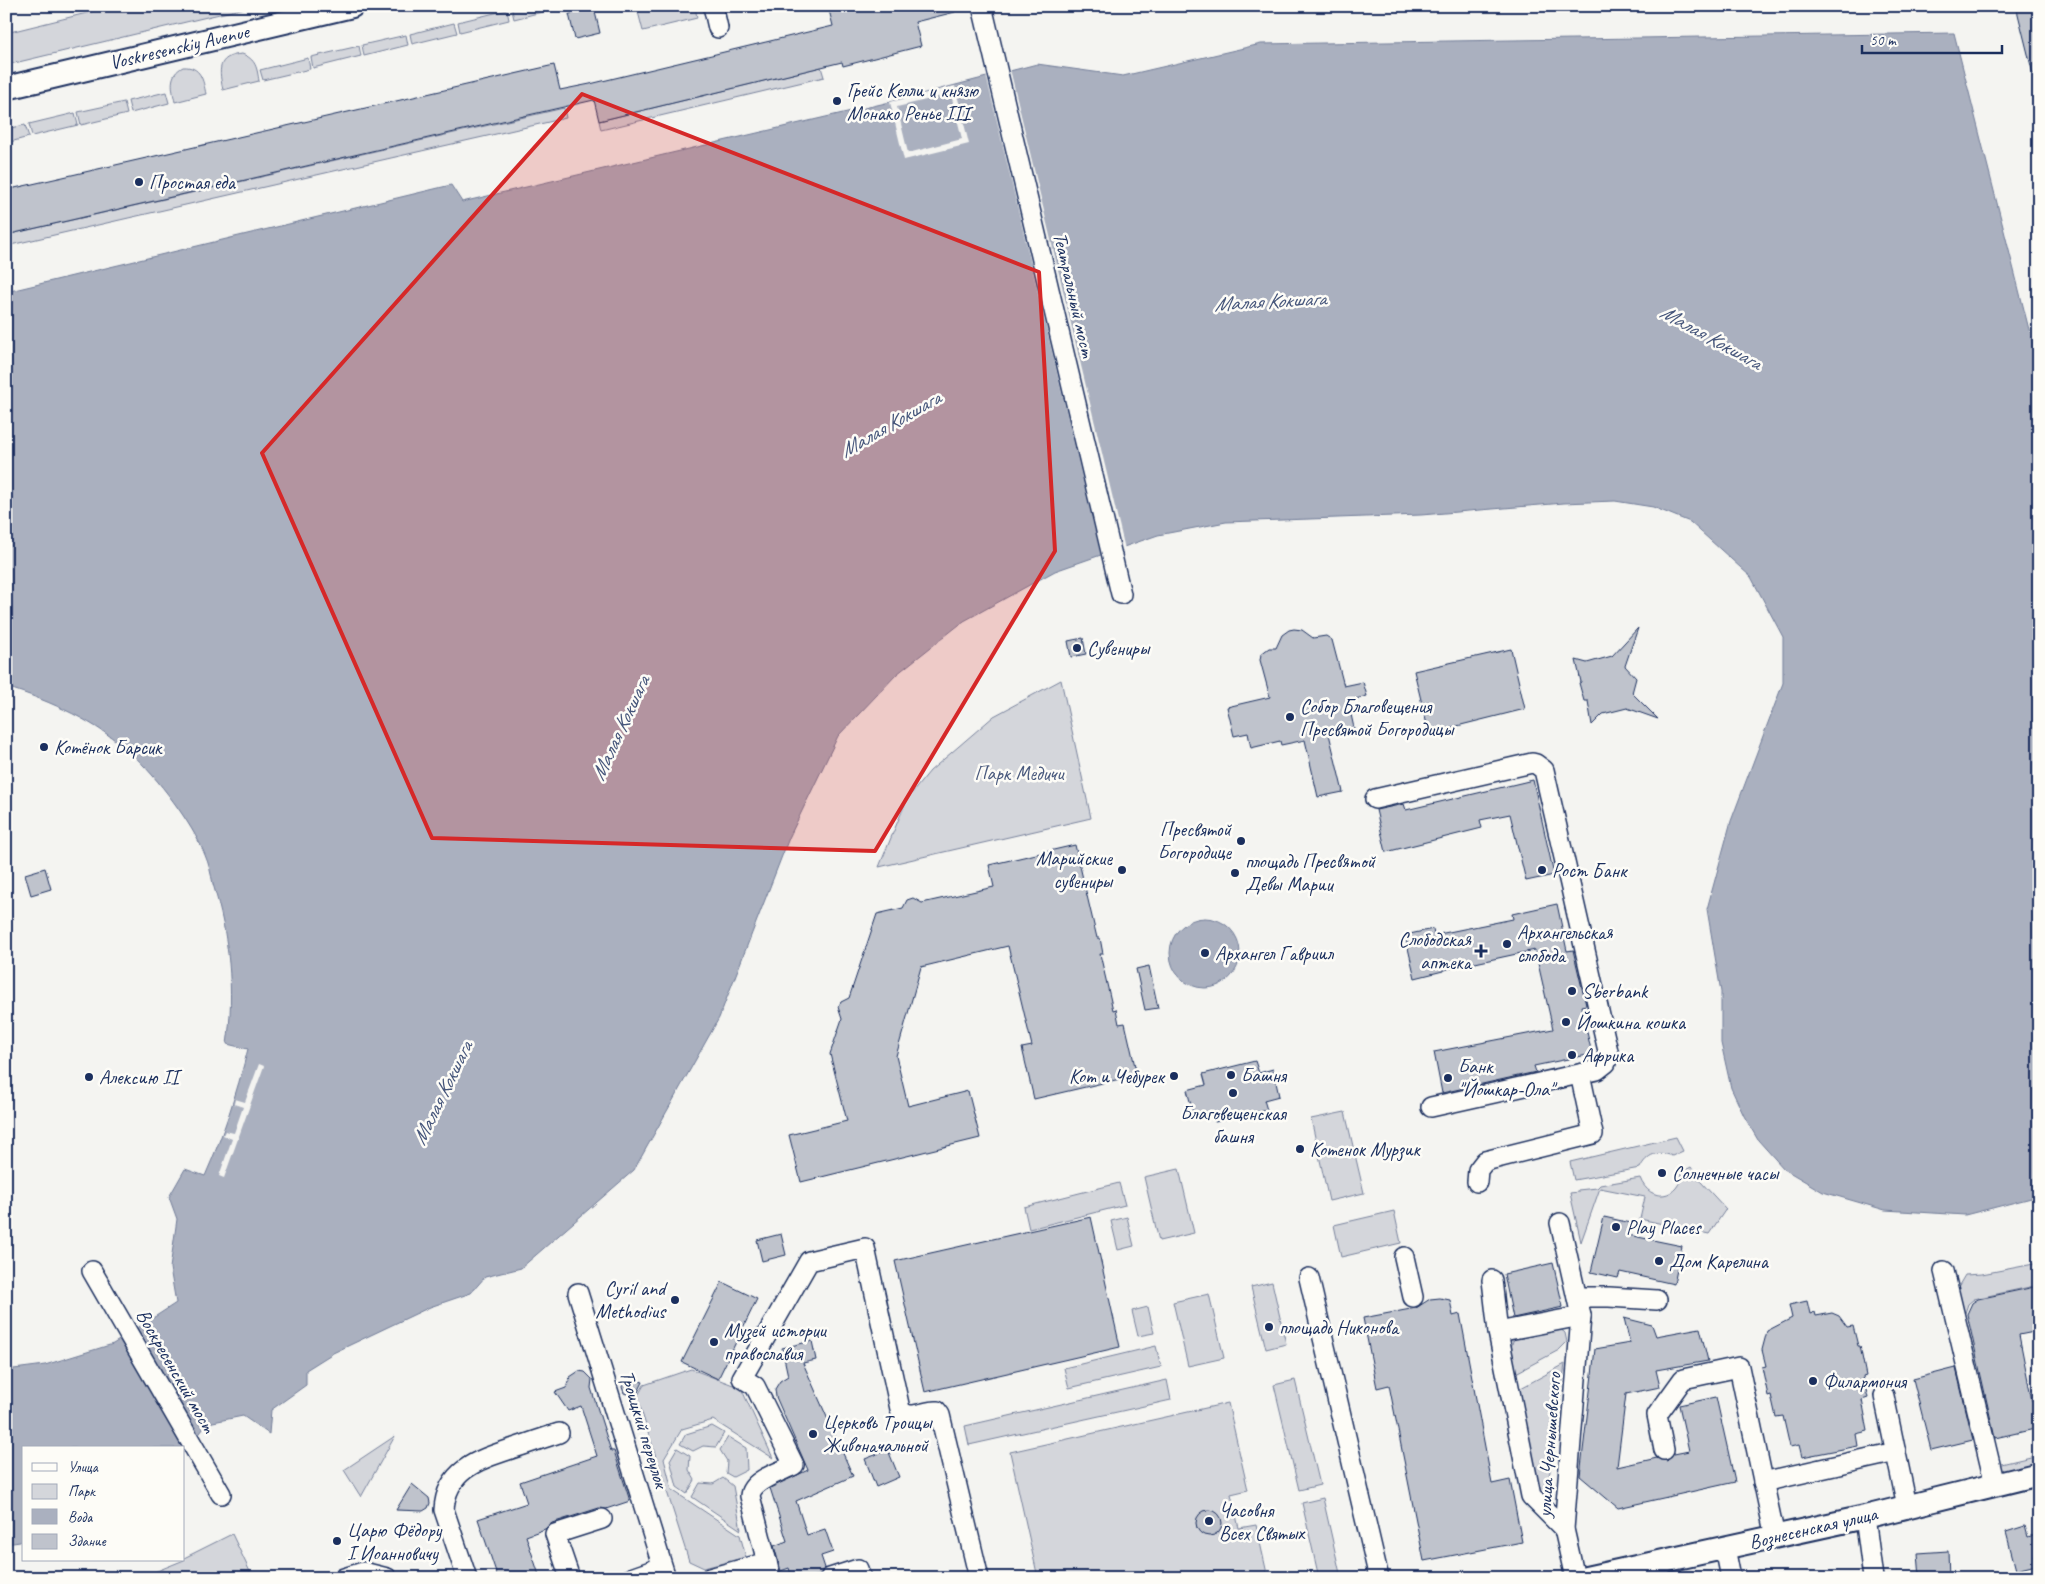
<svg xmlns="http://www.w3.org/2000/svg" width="2045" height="1584" font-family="Caveat,sans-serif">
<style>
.green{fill:#d4d6db;stroke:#78829c}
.water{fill:#aab0bf;stroke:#717c98}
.pier{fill:#f4f4f1;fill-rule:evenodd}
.building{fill:#bfc3cc;stroke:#1b2f5e}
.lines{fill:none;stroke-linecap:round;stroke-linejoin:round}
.minor-casing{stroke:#1b2f5e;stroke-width:22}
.major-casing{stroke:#1b2f5e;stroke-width:26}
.minor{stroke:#fdfcf7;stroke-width:19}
.major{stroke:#fdfcf7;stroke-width:22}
.marked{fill:#d62828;fill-opacity:0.2;stroke:#d62828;stroke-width:4;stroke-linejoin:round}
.poi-dot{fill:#1b2f5e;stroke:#fdfcf7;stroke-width:2}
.labels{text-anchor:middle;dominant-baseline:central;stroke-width:5;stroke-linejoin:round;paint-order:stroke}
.street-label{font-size:20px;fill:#1b2f5e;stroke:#fdfcf7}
.poi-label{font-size:20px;fill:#1b2f5e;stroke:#fdfcf7;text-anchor:start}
.park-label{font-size:20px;fill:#49597d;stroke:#fdfcf7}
.water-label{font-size:21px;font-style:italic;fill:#46567b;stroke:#fdfcf7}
</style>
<rect width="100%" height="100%" fill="#f4f4f1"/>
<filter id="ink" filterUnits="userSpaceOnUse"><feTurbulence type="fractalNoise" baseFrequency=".02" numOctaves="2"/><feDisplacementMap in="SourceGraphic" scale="10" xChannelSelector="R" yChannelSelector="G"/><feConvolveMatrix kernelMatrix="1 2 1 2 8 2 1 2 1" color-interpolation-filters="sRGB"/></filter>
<g filter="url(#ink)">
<!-- green -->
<g class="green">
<polygon points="115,6 253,6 6,65 6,33"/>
<polygon points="511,6 545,6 546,11 514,19"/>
<polygon points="644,6 695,6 697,18 643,31 637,8"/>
<polygon points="507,10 509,20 460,32 458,22"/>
<polygon points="454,23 457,33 412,44 410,34"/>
<polygon points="406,35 408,45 364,56 362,45"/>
<polygon points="359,46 361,56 313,68 311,57"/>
<path d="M242,54C256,59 257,68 259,81L223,90C219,71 216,56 242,54Z"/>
<polygon points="308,58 310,69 263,80 260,70"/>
<path d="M183,67C201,66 203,80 206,94L175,102C172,88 168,75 183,67Z"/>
<polygon points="821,67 824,77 601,130 599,121"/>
<polygon points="166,92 169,103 131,113 128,101"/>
<polygon points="124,102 127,114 81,125 78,112"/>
<polygon points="564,108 566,118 6,246 6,235"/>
<polygon points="75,113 78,125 32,136 29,124"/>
<polygon points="25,125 29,137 6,143 6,129"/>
<polygon points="1061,680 1091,818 879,867 907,799 930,771 994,716"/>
<polygon points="1345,1112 1364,1193 1329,1201 1311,1119"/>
<path d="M1676,1137L1683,1151L1672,1156C1658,1150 1647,1154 1640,1168L1574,1180L1570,1162Z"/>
<path d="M1691,1167L1701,1182L1726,1209L1709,1234L1640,1219L1645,1197L1600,1188L1581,1242L1570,1193L1578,1192V1190L1597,1188L1600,1185L1640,1178C1650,1204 1680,1199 1682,1172Z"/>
<polygon points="1179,1169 1194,1233 1159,1241 1144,1177"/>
<polygon points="1119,1183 1125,1205 1029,1229 1024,1207"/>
<polygon points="1394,1211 1401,1243 1341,1257 1334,1225"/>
<polygon points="1127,1217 1134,1246 1118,1250 1111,1221"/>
<polygon points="2039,1263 2039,1285 1974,1299 1968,1304 1965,1313 1959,1314 1955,1292 1965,1275 1982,1274"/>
<polygon points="1272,1282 1286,1344 1266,1349 1251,1287"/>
<polygon points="1209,1294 1224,1358 1188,1366 1173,1302"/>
<polygon points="1148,1307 1154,1333 1138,1336 1132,1311"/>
<polygon points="1557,1326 1565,1333 1567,1342 1559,1350 1516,1373 1511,1348 1514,1337"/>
<polygon points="1156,1346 1161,1367 1069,1388 1064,1368"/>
<polygon points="1565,1364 1547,1492 1536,1494 1519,1389"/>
<polygon points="691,1369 741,1388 773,1458 713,1420 682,1429 664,1459 672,1490 740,1535 746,1557 704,1568 689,1561 637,1397 644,1385"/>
<polygon points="1167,1380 1171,1400 969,1445 965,1426"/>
<polygon points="1295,1380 1320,1485 1299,1490 1274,1385"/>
<polygon points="1228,1403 1248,1490 1231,1494 1238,1524 1239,1528 1256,1525 1268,1578 1038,1578 1010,1452"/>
<polygon points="712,1426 724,1433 716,1447 703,1446 693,1451 680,1444 686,1434"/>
<polygon points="395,1436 361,1497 344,1470"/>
<polygon points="728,1437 746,1448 747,1470 733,1477 726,1473 727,1461 720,1450"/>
<polygon points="677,1448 690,1456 689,1470 695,1480 687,1494 677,1487 670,1460"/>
<polygon points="2039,1455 2039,1464 1996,1473 1993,1466"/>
<polygon points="723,1478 733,1486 741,1530 692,1497 700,1483 713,1484"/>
<polygon points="1323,1498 1341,1578 1319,1578 1302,1503"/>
<polygon points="232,1534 253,1578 140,1578 184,1560 184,1558"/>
</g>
<!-- water -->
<g class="water">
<path d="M1954,33L2039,369V1196L1965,1215L1885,1210L1823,1192L1784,1169L1758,1140L1744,1116L1731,1088L1721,1043V992L1707,909L1731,821L1783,683V637L1751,577L1690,522L1653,507L1615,501L1564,503L1421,515L1226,522L1158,535L1055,571L964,621L897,674L838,736L789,838L719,1018L634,1170L521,1268L485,1277L471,1293L430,1307L333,1353L306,1370V1385L271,1410L269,1434L243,1416L208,1423L184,1453V1448H24V1539L20,1542L6,1544V1370L45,1365L113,1344L176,1303L170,1268L177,1219L169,1197L185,1169L205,1176C224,1133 236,1095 248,1049L227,1044C235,990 229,936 213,884C211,874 209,864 205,855C192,823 157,777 132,754C97,722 51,701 6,687V292L451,185L462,202L890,102L1037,64L1123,76L1261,44Z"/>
<circle cx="1205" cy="953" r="35"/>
</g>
<!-- pier -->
<g class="pier">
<polygon points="1010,69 1125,549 1101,557 986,75"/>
<path d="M955,86L969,144L904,160L890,102ZM951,94L962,139L908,153L897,107Z"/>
<polygon points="259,1064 264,1066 224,1178 219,1176 232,1139 223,1135 225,1131 234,1133 243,1107 234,1104 235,1099 245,1102"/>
</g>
<!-- building -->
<g class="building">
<polygon points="828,6 955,6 955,12 915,22 921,46 843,66 842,62 599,121 594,100 6,235 6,190 554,65 560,90 590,84 833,26"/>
<polygon points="2016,6 2039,6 2039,73 2033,74"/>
<polygon points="594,8 600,33 575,39 569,14"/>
<polygon points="1638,628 1625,666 1636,678 1632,693 1658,719 1627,708 1603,714 1592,725 1588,701 1584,701 1579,683 1581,682 1576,660 1587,663 1612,656"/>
<polygon points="1294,629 1302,630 1313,638 1326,636 1332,640 1344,686 1363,682 1367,696 1348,701 1354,728 1329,734 1343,792 1318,797 1305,740 1281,745 1280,741 1251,748 1248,733 1234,736 1227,707 1270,697 1260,660 1261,654 1269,648 1276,648 1282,635 1289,630"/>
<polygon points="1083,638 1086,654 1071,657 1068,641"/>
<polygon points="1511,649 1525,709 1429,733 1414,671"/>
<polygon points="1533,780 1554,875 1526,881 1510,814 1480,820 1482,828 1386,852 1376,810 1404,804 1406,810"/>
<polygon points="1075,845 1097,938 1100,938 1103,954 1100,954 1113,1010 1116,1009 1119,1024 1125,1023 1137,1075 1034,1099 1022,1048 1032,1046 1008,946 921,967 896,1056 908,1106 968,1091 980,1138 801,1182 789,1135 847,1121 830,1054 842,1019 838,1007 841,1002 849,998 877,914 903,908 907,900 913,898 922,903 994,887 989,865"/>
<polygon points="45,868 51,889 31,895 25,874"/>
<polygon points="1557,904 1567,951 1573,950 1586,1005 1581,1006 1592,1054 1534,1066 1536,1072 1442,1093 1434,1052 1553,1029 1535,950 1443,970 1443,971 1415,978 1405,935 1433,929 1434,935 1513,919 1512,914"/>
<polygon points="1149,966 1158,1008 1145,1010 1136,969"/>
<polygon points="1255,1061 1259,1073 1273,1069 1279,1096 1264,1100 1267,1110 1215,1122 1213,1112 1194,1117 1187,1090 1206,1085 1203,1074"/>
<polygon points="1091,1217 1120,1347 925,1392 895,1261"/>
<polygon points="1604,1217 1631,1223 1628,1235 1682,1246 1674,1284 1620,1272 1618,1278 1591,1272"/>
<polygon points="781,1234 786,1255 762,1261 757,1240"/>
<polygon points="1553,1263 1563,1307 1513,1318 1504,1274"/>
<polygon points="722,1282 757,1299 718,1379 682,1362"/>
<polygon points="2039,1286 2039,1331 2019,1335 2032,1401 2039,1400 2039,1428 1995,1438 1967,1314 1972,1303 1978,1299"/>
<polygon points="1440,1298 1450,1300 1453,1316 1460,1314 1492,1484 1510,1480 1522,1542 1424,1561 1389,1385 1377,1388 1363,1318 1416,1308 1430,1299"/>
<polygon points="1807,1301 1810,1314 1815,1312 1816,1316 1832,1313 1839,1316 1847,1327 1853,1326 1858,1346 1860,1346 1866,1376 1863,1377 1868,1398 1862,1400 1868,1431 1856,1434 1858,1446 1802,1457 1799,1445 1790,1447 1783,1416 1776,1417 1771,1395 1768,1396 1762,1367 1766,1366 1762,1350 1767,1331 1792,1318 1789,1305"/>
<polygon points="1624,1318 1652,1325 1656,1336 1700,1328 1708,1361 1656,1370 1660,1387 1626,1394 1617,1467 1657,1458 1667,1461 1674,1454 1689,1451 1679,1405 1716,1397 1735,1482 1618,1508 1580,1476 1595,1349 1630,1343"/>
<polygon points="812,1341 816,1360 803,1363 853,1476 796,1501 807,1535 825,1529 833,1552 821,1556 825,1568 819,1576 792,1578 789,1568 781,1571 774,1546 787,1541 770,1488 808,1470 776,1397 775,1389 780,1381 788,1376 782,1348"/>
<polygon points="1956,1368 1973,1440 1931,1450 1913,1379"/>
<polygon points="579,1371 585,1372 592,1379 591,1388 611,1451 614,1451 630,1501 606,1509 599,1508 552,1523 545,1529 526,1536 540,1578 498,1578 478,1519 527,1503 520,1482 597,1456 581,1406 568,1411 555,1392 566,1388 570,1377"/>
<polygon points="629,1378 643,1382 637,1394 632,1396 624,1393 622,1387 624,1381"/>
<polygon points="888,1450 899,1477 876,1487 865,1459"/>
<polygon points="412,1484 429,1498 430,1503 428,1508 423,1511 396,1510"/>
<circle cx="1209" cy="1523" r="13"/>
<polygon points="2025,1526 2028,1537 2034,1535 2039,1554 2033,1555 2036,1565 2016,1570 2006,1532"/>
<polygon points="1948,1551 1949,1578 1920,1578 1918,1553"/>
</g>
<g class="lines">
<!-- minor casing -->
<g class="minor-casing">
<g id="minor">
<polyline points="713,6 718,28"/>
<polyline points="982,6 1121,594"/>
<polyline points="1375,799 1532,763 1536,764 1544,770 1608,1051 1606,1063 1597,1070 1431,1107"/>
<polyline points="1477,1182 1478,1170 1485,1161 1593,1134 1580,1074"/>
<polyline points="1560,1223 1581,1316 1564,1529 1575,1578"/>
<polyline points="1404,1257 1413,1297"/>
<polyline points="92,1271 221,1494"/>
<polyline points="1944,1271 1995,1485"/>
<polyline points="1309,1278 1379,1578"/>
<polyline points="1492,1280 1498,1332 1531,1496 1564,1529"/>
<polyline points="578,1293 666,1578"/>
<polyline points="1577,1297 1609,1297 1657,1300"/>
<polyline points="1498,1332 1581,1316"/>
<polyline points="1884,1396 1907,1506"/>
<polyline points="1664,1450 1657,1415 1683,1379 1739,1367 1775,1537"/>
<polyline points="1763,1482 1896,1452"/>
<polyline points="1865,1517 1873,1578"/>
<polyline points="1725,1548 1731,1578"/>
<polyline points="1658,1563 1661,1578"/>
<polyline points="344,1578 363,1572 387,1578"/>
<path d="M467,1578L444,1510C446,1470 478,1460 511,1449C527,1444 543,1438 559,1433"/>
<polyline points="570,1578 555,1534 602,1519"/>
<polyline points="631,1578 662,1567"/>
<polyline points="710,1578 767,1562"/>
<path d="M771,1578L750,1496C751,1480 780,1472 794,1465L755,1386L742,1378L809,1261L865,1248L900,1409C908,1422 925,1410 937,1411L940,1415L979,1578"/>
<polyline points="830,1578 858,1569 861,1578"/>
</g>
</g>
<!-- major casing -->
<g class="major-casing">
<g id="major">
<polyline points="6,88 352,6"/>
<polyline points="1586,1578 1865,1517 2039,1474"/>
</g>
</g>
<!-- minor -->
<use href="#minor" class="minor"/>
<!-- major -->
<use href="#major" class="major"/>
</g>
</g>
<!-- marked area -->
<path class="marked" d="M582,94L1039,272L1055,551L875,851L432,838L262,453Z"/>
<!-- markers -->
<g class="poi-dot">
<circle cx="837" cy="101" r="5"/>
<circle cx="139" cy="182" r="5"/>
<circle cx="1077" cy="648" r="5"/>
<circle cx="1290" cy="717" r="5"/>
<circle cx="44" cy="747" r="5"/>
<circle cx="1241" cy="841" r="5"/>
<circle cx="1122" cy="870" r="5"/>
<circle cx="1542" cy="870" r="5"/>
<circle cx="1235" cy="873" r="5"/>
<circle cx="1507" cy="944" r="5"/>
<path d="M1478.5 943.5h5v5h5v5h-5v5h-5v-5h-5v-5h5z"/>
<circle cx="1205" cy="953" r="5"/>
<circle cx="1572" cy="991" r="5"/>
<circle cx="1566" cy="1022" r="5"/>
<circle cx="1572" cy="1055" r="5"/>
<circle cx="1231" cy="1075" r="5"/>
<circle cx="1174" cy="1076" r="5"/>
<circle cx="89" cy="1077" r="5"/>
<circle cx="1448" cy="1078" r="5"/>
<circle cx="1233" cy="1093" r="5"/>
<circle cx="1300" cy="1149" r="5"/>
<circle cx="1662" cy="1173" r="5"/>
<circle cx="1616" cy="1227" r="5"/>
<circle cx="1659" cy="1261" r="5"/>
<circle cx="675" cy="1300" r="5"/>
<circle cx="1269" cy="1327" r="5"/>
<circle cx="714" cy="1342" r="5"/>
<circle cx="1813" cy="1381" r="5"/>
<circle cx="813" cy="1434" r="5"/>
<circle cx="1209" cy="1521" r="5"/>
<circle cx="337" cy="1541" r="5"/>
</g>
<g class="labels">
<!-- street labels -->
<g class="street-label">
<text transform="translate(179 47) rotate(-13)">Voskresenskiy Avenue</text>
<text transform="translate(1074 295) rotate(77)">Театральный мост</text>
<text transform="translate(176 1371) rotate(60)">Воскресенский мост</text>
<text transform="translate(644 1429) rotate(73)">Троицкий переулок</text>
<text transform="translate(1549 1445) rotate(-86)">улица Чернышевского</text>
<text transform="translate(1813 1528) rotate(-13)">Вознесенская улица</text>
</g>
<!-- poi labels -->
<g class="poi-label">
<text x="847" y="90">Грейс Келли и князю<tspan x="847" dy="23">Монако Ренье III</tspan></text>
<text x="149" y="182">Простая еда</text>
<text x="1087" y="648">Сувениры</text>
<text x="1300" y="706">Собор Благовещения<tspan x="1300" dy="23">Пресвятой Богородицы</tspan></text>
<text x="54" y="747">Котёнок Барсик</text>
<text x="1231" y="829" text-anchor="end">Пресвятой<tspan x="1231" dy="23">Богородице</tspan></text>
<text x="1112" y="858" text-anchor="end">Марийские<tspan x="1112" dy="23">сувениры</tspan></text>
<text x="1245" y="861">площадь Пресвятой<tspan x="1245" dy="23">Девы Марии</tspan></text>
<text x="1552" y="870">Рост Банк</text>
<text x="1517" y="932">Архангельская<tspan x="1517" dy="23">слобода</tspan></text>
<text x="1471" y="939" text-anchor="end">Слободская<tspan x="1471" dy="23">аптека</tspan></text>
<text x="1215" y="953">Архангел Гавриил</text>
<text x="1582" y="991">Sberbank</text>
<text x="1576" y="1022">Йошкина кошка</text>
<text x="1582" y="1055">Африка</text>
<text x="1458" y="1066">Банк<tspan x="1458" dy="23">"Йошкар-Ола"</tspan></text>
<text x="1241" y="1075">Башня</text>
<text x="1164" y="1076" text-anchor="end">Кот и Чебурек</text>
<text x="99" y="1077">Алексию II</text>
<text x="1233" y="1113" text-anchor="middle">Благовещенская<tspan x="1233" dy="23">башня</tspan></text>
<text x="1310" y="1149">Котенок Мурзик</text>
<text x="1672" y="1173">Солнечные часы</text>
<text x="1626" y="1227">Play Places</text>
<text x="1669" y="1261">Дом Карелина</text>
<text x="665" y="1288" text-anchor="end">Cyril and<tspan x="665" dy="23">Methodius</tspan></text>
<text x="1279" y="1327">площадь Никонова</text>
<text x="724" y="1330">Музей истории<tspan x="724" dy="23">православия</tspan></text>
<text x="1823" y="1381">Филармония</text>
<text x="823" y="1422">Церковь Троицы<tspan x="823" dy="23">Живоначальной</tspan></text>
<text x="1219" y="1510">Часовня<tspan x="1219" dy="23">Всех Святых</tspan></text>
<text x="347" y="1530">Царю Фёдору<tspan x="347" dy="23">I Иоанновичу</tspan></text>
</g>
<!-- park labels -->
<g class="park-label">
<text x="1019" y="773">Парк Медичи</text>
</g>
<!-- water labels -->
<g class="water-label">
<text transform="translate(1270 301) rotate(-3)">Малая Кокшага</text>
<text transform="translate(1711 337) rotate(29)">Малая Кокшага</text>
<text transform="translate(890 424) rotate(-30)">Малая Кокшага</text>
<text transform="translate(620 728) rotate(-65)">Малая Кокшага</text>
<text transform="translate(442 1093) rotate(-64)">Малая Кокшага</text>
</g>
</g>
<!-- margin -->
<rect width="2045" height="1584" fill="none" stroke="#fdfcf7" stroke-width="25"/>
<rect x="12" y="12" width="2020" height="1559" fill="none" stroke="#1b2f5e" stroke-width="2" filter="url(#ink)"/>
<!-- legend -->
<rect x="22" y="1446" width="162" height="115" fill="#fdfcf7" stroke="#a3aaba"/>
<rect x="32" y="1463" width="25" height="8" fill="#fdfcf7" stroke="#a3aaba"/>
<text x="68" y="1472" font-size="15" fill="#1b2f5e">Улица</text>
<rect x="32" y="1484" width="25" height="15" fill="#d4d6db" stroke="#a3aaba"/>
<text x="68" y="1496" font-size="15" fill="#1b2f5e">Парк</text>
<rect x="32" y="1509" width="25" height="15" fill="#aab0bf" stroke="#a3aaba"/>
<text x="68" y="1522" font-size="15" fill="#1b2f5e">Вода</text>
<rect x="32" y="1534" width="25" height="15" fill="#bfc3cc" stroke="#a3aaba"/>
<text x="68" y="1546" font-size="15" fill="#1b2f5e">Здание</text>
<!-- scale -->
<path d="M1862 45v8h140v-8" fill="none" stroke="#1b2f5e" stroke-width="2.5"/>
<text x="1870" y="45" font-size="15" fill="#1b2f5e" stroke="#fdfcf7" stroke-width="4" paint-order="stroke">50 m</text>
</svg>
